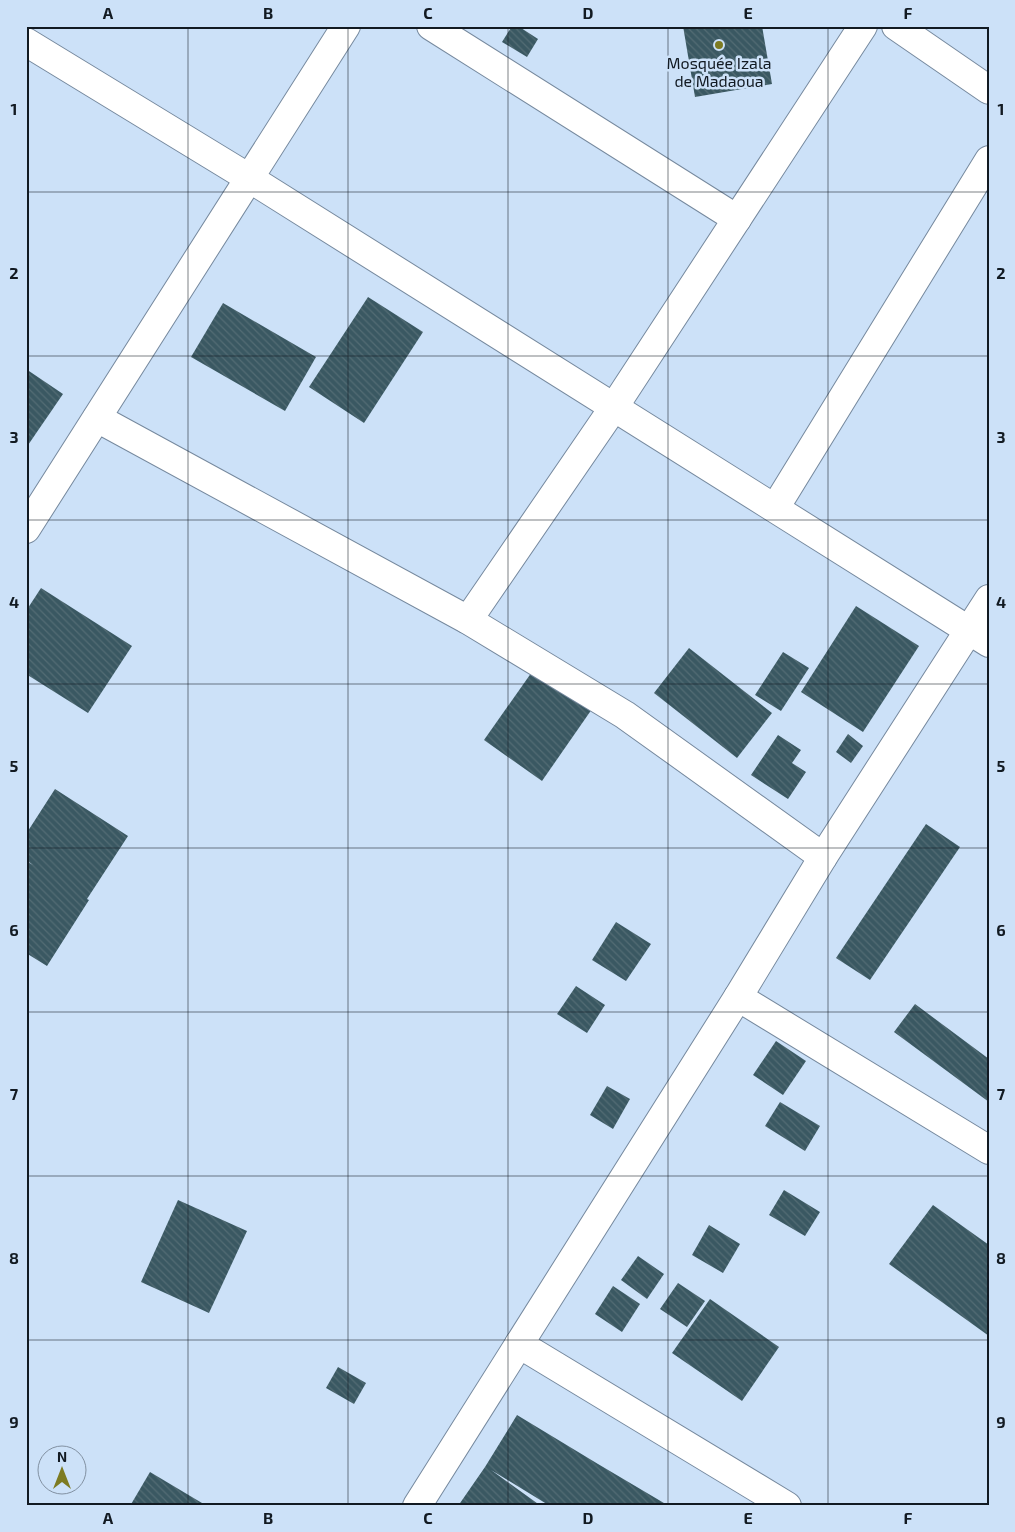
<svg xmlns="http://www.w3.org/2000/svg" width="1015" height="1532" font-family="'Exo 2',sans-serif">
<style>
.building{fill:url(#building-back-hatch)}
.lines{fill:none;stroke-linecap:round;stroke-linejoin:round}
.minor-casing{stroke:#76899e;stroke-width:30}
.minor{stroke:#fff;stroke-width:28}
.grid{fill:none;stroke:#121a22;stroke-width:1;stroke-opacity:0.55}
.poi-dot{fill:#7d7b22;stroke:#cce1f8;stroke-width:2}
.labels{text-anchor:middle;dominant-baseline:central;stroke-width:5;stroke-linejoin:round;paint-order:stroke}
.poi-label{font-size:16px;fill:#121a22;stroke:#cce1f8}
.neatline{fill:none;stroke:#121a22;stroke-width:2}
.grid-label{font-size:16px;text-anchor:middle;font-weight:bold;fill:#121a22}
</style>
<defs>
<pattern id="building-back-hatch" width="6" height="6" patternUnits="userSpaceOnUse" patternTransform="scale(1.25)"><rect width="6" height="6" fill="#3a5862"/><path d="M-1 5l2 2M0 0l6 6M5-1l2 2" fill="none" stroke="#536c74"/></pattern>
</defs>
<rect width="100%" height="100%" fill="#cce1f8"/>
<!-- building -->
<g class="building">
<polygon points="512,26 518,26 538,39 527,57 502,42"/>
<polygon points="683,26 762,26 772,84 695,97"/>
<polygon points="368,297 423,332 364,423 309,387"/>
<polygon points="223,303 316,357 285,411 191,357"/>
<polygon points="26,369 63,394 26,448"/>
<polygon points="41,588 132,646 88,713 26,674 26,611"/>
<polygon points="856,606 919,646 863,732 801,692"/>
<polygon points="689,648 772,713 737,758 654,693"/>
<polygon points="783,652 809,668 781,711 755,695"/>
<polygon points="534,669 592,709 542,781 484,740"/>
<polygon points="848,734 863,746 851,763 836,752"/>
<polygon points="778,735 801,750 792,763 806,772 788,799 751,775"/>
<polygon points="55,789 128,836 87,899 89,900 47,966 26,953 26,861 33,865 26,860 26,834"/>
<polygon points="926,824 960,847 870,980 836,958"/>
<polygon points="616,922 651,944 626,981 592,960"/>
<polygon points="576,986 605,1005 587,1033 557,1014"/>
<polygon points="915,1004 989,1059 989,1102 894,1032"/>
<polygon points="776,1041 806,1061 783,1095 753,1075"/>
<polygon points="607,1086 630,1099 613,1129 590,1115"/>
<polygon points="780,1102 820,1126 805,1151 765,1126"/>
<polygon points="784,1190 820,1212 805,1236 769,1215"/>
<polygon points="178,1200 247,1231 209,1313 141,1282"/>
<polygon points="933,1205 989,1245 989,1336 889,1264"/>
<polygon points="709,1225 740,1244 723,1273 692,1255"/>
<polygon points="638,1256 664,1274 647,1299 621,1280"/>
<polygon points="678,1283 705,1301 687,1327 660,1309"/>
<polygon points="613,1286 640,1304 622,1332 595,1314"/>
<polygon points="710,1299 779,1347 742,1401 672,1353"/>
<polygon points="338,1367 366,1383 354,1404 326,1388"/>
<polygon points="517,1415 598,1464 669,1506 550,1506 491,1470 541,1506 458,1506 485,1467"/>
<polygon points="150,1472 207,1506 130,1506"/>
</g>
<g class="lines">
<!-- minor casing -->
<g class="minor-casing">
<g id="minor">
<polyline points="431,26 737,219"/>
<polyline points="896,26 989,90"/>
<polyline points="26,42 249,178 989,643"/>
<polyline points="97,418 468,620 625,715 823,857"/>
<polyline points="775,508 989,160"/>
<polyline points="26,529 346,26"/>
<polyline points="468,620 614,407 863,26"/>
<polyline points="738,997 989,1150"/>
<polyline points="519,1344 787,1506"/>
<polyline points="417,1506 738,997 823,857 989,599"/>
</g>
</g>
<!-- minor -->
<use href="#minor" class="minor"/>
</g>
<!-- grid -->
<path class="grid" d="M188,26V1506M348,26V1506M508,26V1506M668,26V1506M828,26V1506M26,192H989M26,356H989M26,520H989M26,684H989M26,848H989M26,1012H989M26,1176H989M26,1340H989"/>
<!-- markers -->
<circle class="poi-dot" cx="719" cy="45" r="5"/>
<g class="labels">
<!-- poi labels -->
<g class="poi-label">
<text x="719" y="62">Mosquée Izala<tspan x="719" dy="18">de Madaoua</tspan></text>
</g>
</g>
<!-- border -->
<rect width="1015" height="1532" fill="none" stroke="#cce1f8" stroke-width="55"/>
<!-- north arrow -->
<g transform="translate(62 1470)"><circle r="24" fill="#cce1f8" stroke="#8291a2"/>
<path d="M0-4L9 19L0 12L-9 19Z" fill="#7d7b22"/>
<text y="-8" font-size="14" font-weight="bold" text-anchor="middle" fill="#121a22">N</text>
</g>
<rect x="28" y="28" width="960" height="1476" class="neatline"/>
<g class="grid-label">
<text x="108" y="19">A</text>
<text x="268" y="19">B</text>
<text x="428" y="19">C</text>
<text x="588" y="19">D</text>
<text x="748" y="19">E</text>
<text x="908" y="19">F</text>
<text x="14" y="115">1</text>
<text x="1001" y="115">1</text>
<text x="14" y="279">2</text>
<text x="1001" y="279">2</text>
<text x="14" y="443">3</text>
<text x="1001" y="443">3</text>
<text x="14" y="608">4</text>
<text x="1001" y="608">4</text>
<text x="14" y="772">5</text>
<text x="1001" y="772">5</text>
<text x="14" y="936">6</text>
<text x="1001" y="936">6</text>
<text x="14" y="1100">7</text>
<text x="1001" y="1100">7</text>
<text x="14" y="1264">8</text>
<text x="1001" y="1264">8</text>
<text x="14" y="1428">9</text>
<text x="1001" y="1428">9</text>
<text x="108" y="1524">A</text>
<text x="268" y="1524">B</text>
<text x="428" y="1524">C</text>
<text x="588" y="1524">D</text>
<text x="748" y="1524">E</text>
<text x="908" y="1524">F</text>
</g>
</svg>
